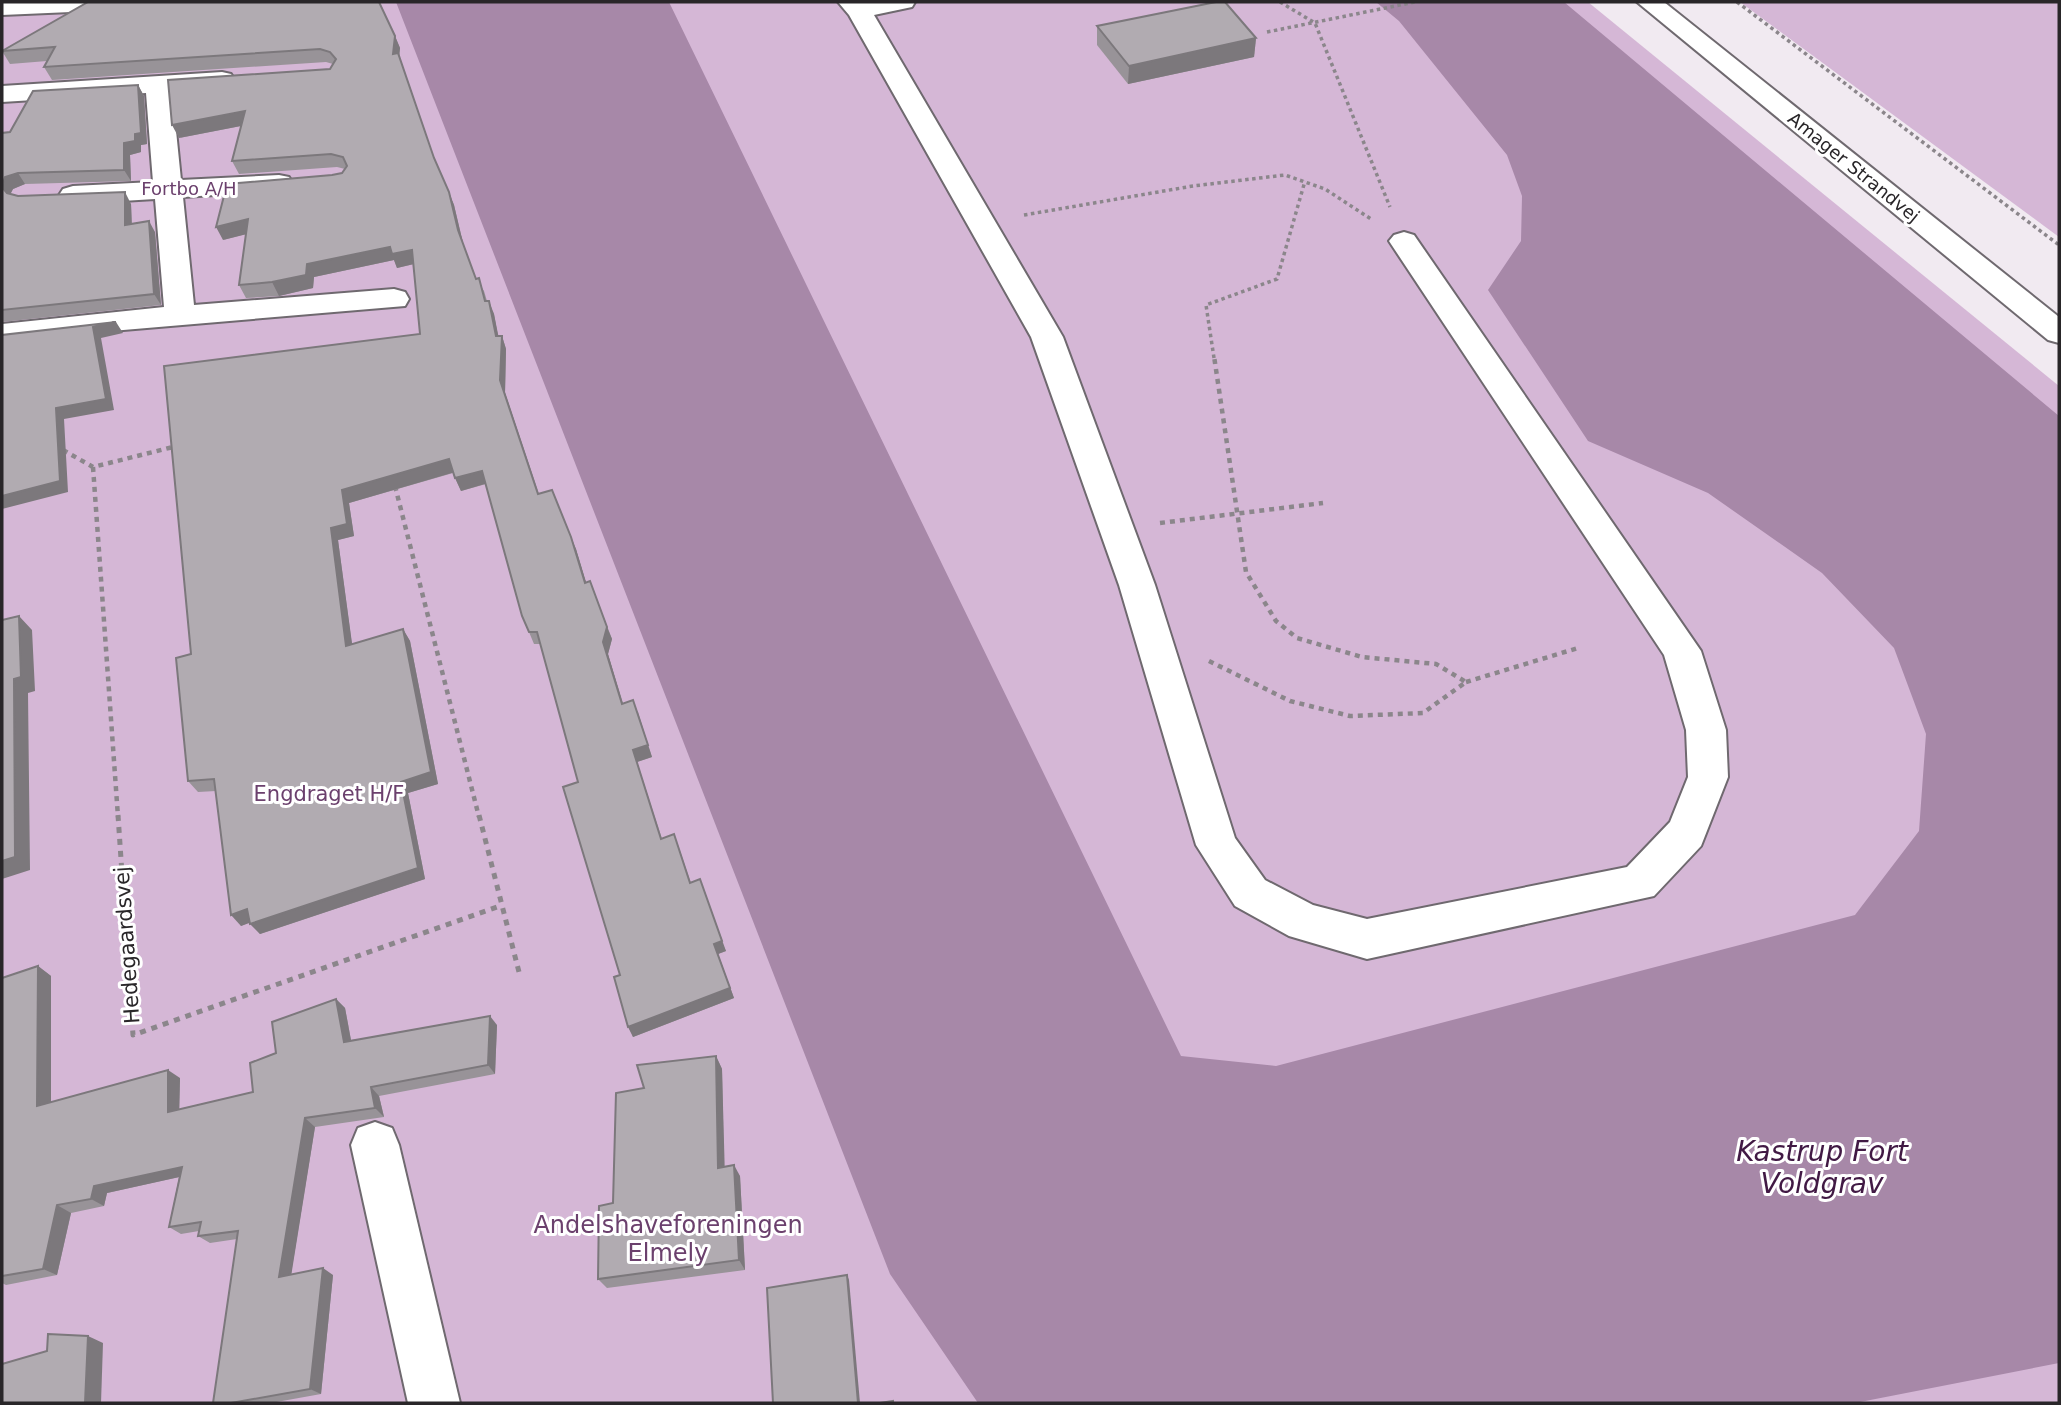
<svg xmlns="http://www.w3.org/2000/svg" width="2061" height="1405" font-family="'DejaVu Sans',sans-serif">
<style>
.green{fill:#d5b7d6}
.water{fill:#a788a8}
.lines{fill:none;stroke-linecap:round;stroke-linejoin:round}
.minor-casing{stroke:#6f696f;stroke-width:4}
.path-far2{stroke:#8b868b;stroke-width:3.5;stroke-dasharray:3.5 3.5;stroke-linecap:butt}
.path-far1{stroke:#8b868b;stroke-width:4.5;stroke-dasharray:5 5;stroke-linecap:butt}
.path{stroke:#8b868b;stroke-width:5;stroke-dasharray:6 6;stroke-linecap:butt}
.minor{fill:#fff;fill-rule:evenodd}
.wall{fill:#989398}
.shaded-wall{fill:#7c787c}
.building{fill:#b1abb1;stroke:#7c787c;stroke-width:2}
.labels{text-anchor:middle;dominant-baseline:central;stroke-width:6;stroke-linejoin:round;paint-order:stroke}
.far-street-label{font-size:18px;fill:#292629;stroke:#fff}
.far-park-label{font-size:18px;fill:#6b406d;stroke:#fff}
.park-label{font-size:21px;fill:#6b406d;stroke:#fff}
.street-label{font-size:21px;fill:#292629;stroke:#fff}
.near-park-label{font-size:24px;fill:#6b406d;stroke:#fff}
.near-water-label{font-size:28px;font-style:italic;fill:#411944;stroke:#fff}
</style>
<rect width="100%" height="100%" fill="#f1eaf1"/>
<!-- green -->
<g class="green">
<polygon points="2,2 1588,2 2059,386 2059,1403 2,1403"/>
<polygon points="1740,2 2059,2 2059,237"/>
</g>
<!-- water -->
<polygon class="water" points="396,2 669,2 1181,1056 1276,1066 1855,915 1919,831 1926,734 1894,648 1822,573 1708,493 1588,441 1488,290 1521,241 1522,196 1507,155 1399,21 1376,2 1564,2 2059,416 2059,1363 1855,1403 978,1403 890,1274"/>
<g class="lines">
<!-- minor casing -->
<g class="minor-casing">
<g id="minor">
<polygon points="2,2 152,2 149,7 140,9 2,15"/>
<polygon points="838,2 915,2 912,7 874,15 1063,337 1155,585 1235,838 1265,880 1313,905 1367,919 1627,867 1670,822 1688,777 1686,730 1664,655 1389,241 1394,235 1404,232 1414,235 1701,651 1726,730 1728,777 1701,846 1654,896 1367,959 1289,936 1235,906 1196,845 1119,585 1031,337 849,15"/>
<polygon points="1637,2 1664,2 2059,317 2059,343 2048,340"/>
<polygon points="222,72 231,74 235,80 231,86 172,91 181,180 279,175 289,177 293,183 289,189 279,191 183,197 194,305 394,289 405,292 409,299 405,306 88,333 2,344 2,324 164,307 155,199 73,204 63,201 59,195 63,189 73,186 153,182 146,93 2,102 2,86"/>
<polygon points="375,1122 392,1128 399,1145 460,1403 408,1403 351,1145 358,1128"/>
</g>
</g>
<!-- path-far2 -->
<g class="path-far2">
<polyline points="1280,2 1315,23 1390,207"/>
<polyline points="1737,2 2059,245"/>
<polyline points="1267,32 1415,2"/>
<polyline points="1024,215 1193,186 1285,175 1325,189 1371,219"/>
<polyline points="1214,358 1206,305 1277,279 1305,181"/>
</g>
<!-- path-far1 -->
<g class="path-far1">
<polyline points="63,450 93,467 177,446"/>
<polyline points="93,467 118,817"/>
<polyline points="395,486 479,817"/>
<polyline points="1160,523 1323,503"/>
<polyline points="1209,661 1290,701 1350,716 1423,713 1466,682 1436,664 1362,657 1297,638 1276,621 1246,572 1214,356"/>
<polyline points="1466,682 1578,648"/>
</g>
<!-- path -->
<g class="path">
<polyline points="118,815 133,1035 500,906"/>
<polyline points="479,815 520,976"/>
</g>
<!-- minor -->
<use href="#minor" class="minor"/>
</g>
<!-- wall -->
<g class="wall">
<polygon points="88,2 395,36 400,48 399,57 435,162 454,205 463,243 476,279 484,291 487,301 494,314 498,336 502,336 506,349 505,393 539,494 576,549 586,583 590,581 612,639 608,654 623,703 638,712 652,757 637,762 662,839 678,845 691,883 726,951 718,954 734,998 633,1037 578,782 540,644 534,644 529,632 486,484 461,491 453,473 349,503 354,536 338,540 352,645 403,629 410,641 438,784 408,793 425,879 260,934 250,922 241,926 216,791 198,792 188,781 191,654 420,334 414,264 397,268 394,260 314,277 313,288 279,296 246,298 239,285 246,234 223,240 332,175 342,173 345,169 337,167 239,174 232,161 241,126 179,138 330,69 333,64 326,62 52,80 44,67 47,61 10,64 2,51"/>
<polygon points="1097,26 1256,38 1254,57 1128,84 1097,45"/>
<polygon points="138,85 144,96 147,144 141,145 141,152 130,155 131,181 25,184 13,189 10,194 18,196 131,204 132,224 155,232 161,305 2,322 2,133 10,132"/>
<polygon points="38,966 51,976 51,1103 180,1078 179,1110 253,1092 276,1053 336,999 345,1008 351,1040 497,1025 495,1074 379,1096 384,1117 315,1127 291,1274 333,1275 321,1394 271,1403 213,1403 237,1239 210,1243 198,1236 199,1231 181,1234 169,1227 179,1177 107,1193 104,1206 71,1213 57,1275 6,1285 2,1283 2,978"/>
<polygon points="716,1056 722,1069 724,1167 740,1176 745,1270 607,1288 598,1279 613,1203 644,1088"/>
</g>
<!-- shaded-wall -->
<g class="shaded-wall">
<polygon points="395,36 400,48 399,57 393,54"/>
<polygon points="1256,38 1254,57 1128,84 1129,66"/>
<polygon points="138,85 144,96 147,144 141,145 141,152 130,155 131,181 124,170 124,143 135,134"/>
<polygon points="245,111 251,124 179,138 172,125"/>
<polygon points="18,173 25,184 13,189 9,197 2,187 5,177"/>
<polygon points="125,192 131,204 132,236 125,225"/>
<polygon points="449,192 454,205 463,243 458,230"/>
<polygon points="248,219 255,232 223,240 216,227"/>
<polygon points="149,221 155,232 161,305 154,294"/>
<polygon points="390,247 412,250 418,263 397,268 394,260 314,277 313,288 279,296 272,282 307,264"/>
<polygon points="489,301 494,314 501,349 496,336"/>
<polygon points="116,322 123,333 101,338 114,410 64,419 68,492 2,509 2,496 93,327"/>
<polygon points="502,336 506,349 505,393 543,507 500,380"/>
<polygon points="449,459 455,472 349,503 354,536 338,540 354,658 346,646 331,528 342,490"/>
<polygon points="482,471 488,483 461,491 455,478"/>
<polygon points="571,537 576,549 590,595 585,583"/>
<polygon points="19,616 32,630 35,691 28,693 30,870 2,879 2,861"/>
<polygon points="607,627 612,639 608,654 626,715 622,704 603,642"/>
<polygon points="403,629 410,641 438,784 408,793 425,879 260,934 250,924 401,782"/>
<polygon points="633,700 652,757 637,762 666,850 633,750"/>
<polygon points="700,879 726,951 718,954 734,998 633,1037 628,1027 714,944"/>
<polygon points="247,909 257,920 241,926 231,915"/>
<polygon points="38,966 51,976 51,1115 37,1106"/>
<polygon points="336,999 345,1008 353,1051 344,1042"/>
<polygon points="490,1016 497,1025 495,1074 488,1065"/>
<polygon points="716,1056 722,1069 725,1179 718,1168"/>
<polygon points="168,1070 180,1078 179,1121 168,1112"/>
<polygon points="371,1087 379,1096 384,1117 375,1108"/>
<polygon points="305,1118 315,1127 290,1283 279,1277"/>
<polygon points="734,1165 740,1176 745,1270 739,1260"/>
<polygon points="182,1167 193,1174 107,1193 104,1206 91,1199 94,1186"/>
<polygon points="57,1205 71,1213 57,1275 43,1269"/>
<polygon points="323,1268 333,1275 321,1394 310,1389"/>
<polygon points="847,1275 849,1280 860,1403 858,1403"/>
<polygon points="88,1336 103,1343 101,1403 85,1403"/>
</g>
<!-- building -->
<g class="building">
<polygon points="88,2 379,2 395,36 393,54 398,53 434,158 449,192 458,230 476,279 479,278 485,301 489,301 496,336 502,336 500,380 538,494 552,490 571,537 585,583 590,581 607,627 603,642 622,704 633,700 648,745 633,750 661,839 674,834 690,883 700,879 722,941 714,944 730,988 628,1027 614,977 620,975 563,787 578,782 537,632 529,632 522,616 482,471 455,478 449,459 342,490 347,524 331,528 346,646 403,629 431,772 401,782 418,868 250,924 247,909 231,915 214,779 188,781 176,658 191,654 164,366 420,334 412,250 392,254 390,247 307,264 306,275 272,282 239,285 248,219 216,227 227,184 332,175 342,173 347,166 343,157 331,154 232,161 245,111 172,125 168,80 330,69 336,59 330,52 320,49 44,67 55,47 2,51"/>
<polygon points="1216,2 1225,2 1256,38 1129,66 1097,26"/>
<polygon points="138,85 141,133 135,134 135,141 124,143 124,170 18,173 5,177 2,186 2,133 10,132 33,91"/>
<polygon points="2,187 7,193 18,196 125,192 125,225 149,221 154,294 2,310"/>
<polygon points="116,322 93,327 106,399 56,408 60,481 2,496 2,335"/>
<polygon points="19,616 21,677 14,679 15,857 2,861 2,620"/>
<polygon points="38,966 37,1106 168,1070 168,1112 253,1092 250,1063 276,1053 272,1022 336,999 344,1042 490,1016 488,1065 371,1087 375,1108 305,1118 279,1277 323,1268 310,1389 231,1403 213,1403 238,1231 198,1236 201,1222 169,1227 182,1167 94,1186 91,1199 57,1205 43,1269 2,1276 2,978"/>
<polygon points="716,1056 718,1168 734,1165 739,1260 598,1279 599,1206 613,1203 616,1093 644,1088 637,1065"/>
<polygon points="847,1275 858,1403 773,1403 767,1288"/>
<polygon points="48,1334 88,1336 85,1403 2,1403 2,1364 47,1351"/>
<polygon points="893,1401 893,1403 880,1403"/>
</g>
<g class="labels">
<!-- far-street labels -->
<g class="far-street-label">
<text transform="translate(1854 167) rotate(39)">Amager Strandvej</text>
</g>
<!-- far-park labels -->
<g class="far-park-label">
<text x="189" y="188">Fortbo A/H</text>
</g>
<!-- park labels -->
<g class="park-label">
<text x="329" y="794">Engdraget H/F</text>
</g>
<!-- street labels -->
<g class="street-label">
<text transform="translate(127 945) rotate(-94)">Hedegaardsvej</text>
</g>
<!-- near-park labels -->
<g class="near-park-label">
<text x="668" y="1225">Andelshaveforeningen<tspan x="668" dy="28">Elmely</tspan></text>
</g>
<!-- near-water labels -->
<g class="near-water-label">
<text x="1822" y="1151">Kastrup Fort<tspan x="1822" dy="32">Voldgrav</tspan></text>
</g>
</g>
<!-- border -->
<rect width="2061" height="1405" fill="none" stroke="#292629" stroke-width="7"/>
</svg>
